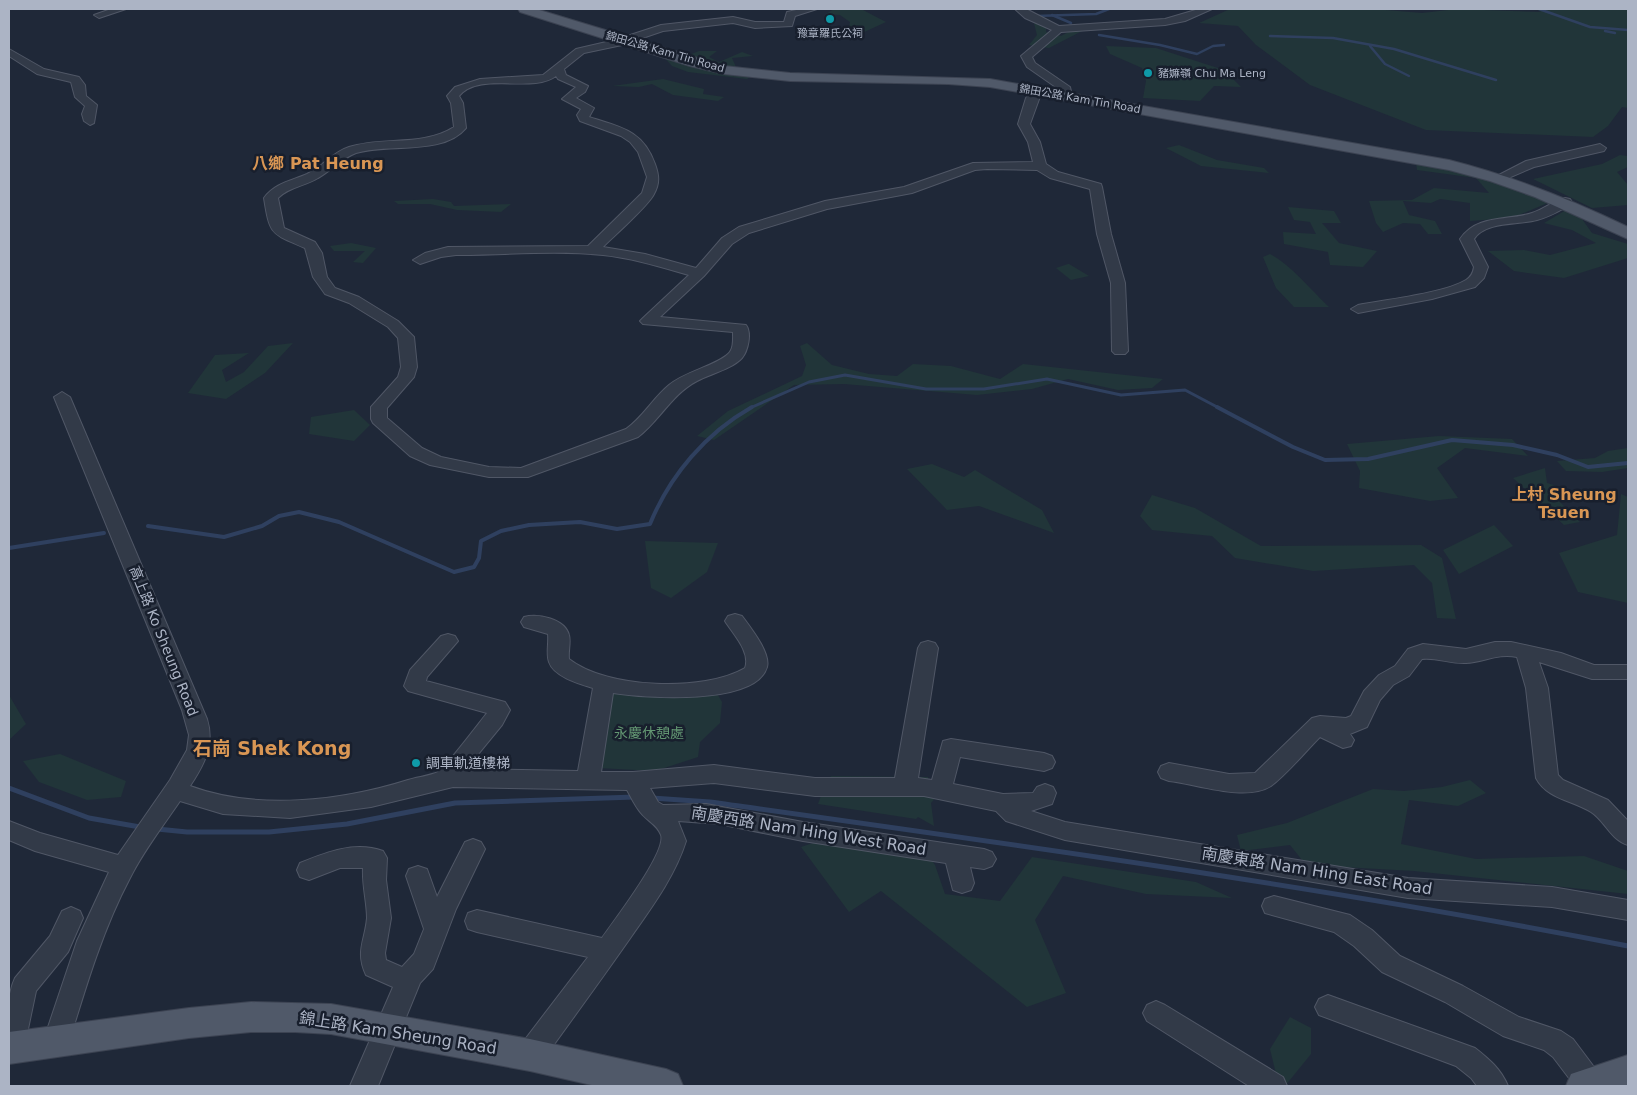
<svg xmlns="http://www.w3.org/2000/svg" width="1637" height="1095" font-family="'DejaVu Sans','Noto Sans TC',sans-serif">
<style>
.green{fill:#213539}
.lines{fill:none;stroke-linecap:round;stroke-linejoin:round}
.stream-far3{stroke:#2f405f;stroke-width:2.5}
.stream-far2{stroke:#2f405f;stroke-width:3}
.stream-far1{stroke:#2f405f;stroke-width:4}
.stream{stroke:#2f405f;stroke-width:5}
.minor-casing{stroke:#505766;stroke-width:2}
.major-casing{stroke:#3c4352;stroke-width:2}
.minor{fill:#323a48;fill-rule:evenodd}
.major{fill:#505969;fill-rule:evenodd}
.culture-dot{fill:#0f9aa8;stroke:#181f2d;stroke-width:2}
.labels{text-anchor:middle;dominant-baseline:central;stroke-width:5;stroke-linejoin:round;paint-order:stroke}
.far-poi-label{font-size:11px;fill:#acb4c5;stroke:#181f2d}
.far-street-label{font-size:11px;fill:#acb4c5;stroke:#181f2d}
.street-label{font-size:14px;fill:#acb4c5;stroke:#181f2d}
.park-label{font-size:14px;fill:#639772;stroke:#181f2d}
.poi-label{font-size:14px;fill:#acb4c5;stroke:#181f2d;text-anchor:start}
.far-district-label{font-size:16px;font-weight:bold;fill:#d99654;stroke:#181f2d}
.quarter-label{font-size:16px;font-weight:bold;fill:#d99654;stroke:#181f2d}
.near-street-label{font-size:16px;fill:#acb4c5;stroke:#181f2d}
.district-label{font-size:19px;font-weight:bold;fill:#d99654;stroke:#181f2d}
</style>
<rect width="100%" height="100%" fill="#1f2838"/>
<!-- green -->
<g class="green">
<polygon points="834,9 863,10 886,22 860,34 848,34 850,22 840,15 826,14"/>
<polygon points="1230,9 1374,9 1422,13 1457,9 1541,12 1536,9 1628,9 1628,108 1622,107 1608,126 1593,137 1426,130 1310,85 1256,45 1238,26 1199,23"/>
<polygon points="1034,23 1046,27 1046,32 1061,36 1074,29 1082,31 1049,48 1029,45 1037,35"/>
<polygon points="1106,46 1156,48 1224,70 1241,87 1214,86 1200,101 1143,98 1146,81 1142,68 1110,54"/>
<polygon points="699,51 717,51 709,57 719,62 742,52 753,56 732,58 736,67 756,72 747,79 688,72 672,66 661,54 697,59 689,55"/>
<polygon points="663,79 704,89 703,94 724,97 718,101 673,95 652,84 639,87 612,86"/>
<polygon points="1179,145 1217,160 1264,168 1269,173 1201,166 1166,148"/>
<polygon points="1620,155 1628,156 1628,167 1617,172 1628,185 1628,205 1592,208 1533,179 1602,164"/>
<polygon points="1416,162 1454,165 1550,202 1512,218 1470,221 1470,203 1440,199 1431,203 1403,201 1409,215 1435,221 1442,234 1428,234 1420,224 1403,223 1383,232 1376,223 1369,201 1412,200 1434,188 1489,193 1476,178 1417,170"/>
<polygon points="433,199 451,202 454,206 511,204 501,212 457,210 430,204 398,204 394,201"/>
<polygon points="1288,207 1334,211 1341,223 1322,223 1339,243 1377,251 1363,267 1330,265 1328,252 1284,244 1283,232 1316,234 1310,222 1294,220"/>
<polygon points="1566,210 1582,219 1592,233 1628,244 1628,258 1564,278 1514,271 1488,251 1524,250 1550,255 1596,243 1572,230 1544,223"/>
<polygon points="351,243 376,248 363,263 353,262 365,251 334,251 330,246"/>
<path d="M1270,254C1291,265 1311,290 1329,307H1294L1276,288L1263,257Z"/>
<polygon points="1068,264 1069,264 1089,276 1071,280 1056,268"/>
<polygon points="293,343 265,373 226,399 188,393 215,355 249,353 222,370 226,382 244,372 268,346"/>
<polygon points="807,343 832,365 869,374 897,376 913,364 951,366 1000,379 1023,364 1163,379 1152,388 1118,390 1068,379 1032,389 977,395 844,384 794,385 714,440 697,436 728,411 802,376 806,365 800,346"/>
<polygon points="354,410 370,425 354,441 309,434 311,417"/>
<polygon points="1439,436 1512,439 1528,456 1465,448 1437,468 1458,498 1430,501 1359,488 1360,471 1347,444"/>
<polygon points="1628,448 1628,468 1602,472 1566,471 1557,461 1595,458 1608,451"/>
<polygon points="932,464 964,477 975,470 1042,510 1054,533 979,506 947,510 907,469"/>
<polygon points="1545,468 1547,483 1557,486 1560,497 1555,497 1580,522 1564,525 1513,478"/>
<polygon points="1621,494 1628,497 1628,603 1578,592 1559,553 1617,535"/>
<polygon points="1152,495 1195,508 1261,546 1421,545 1442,558 1456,619 1437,618 1432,583 1414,565 1313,571 1235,558 1212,536 1152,530 1140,516"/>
<polygon points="1494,525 1513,546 1459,574 1443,550"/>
<polygon points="645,541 718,543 707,572 671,598 651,588"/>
<polygon points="715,690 722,702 720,723 700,742 698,757 655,771 598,768 606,696 613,692"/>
<polygon points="9,695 26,724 9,740"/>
<polygon points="60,754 126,781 121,797 87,800 39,782 23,761"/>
<polygon points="830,776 928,777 930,794 937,796 931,803 934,826 918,817 916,819 818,804 822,793 852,792"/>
<polygon points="1470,780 1486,793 1458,806 1409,800 1401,844 1476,859 1584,856 1628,871 1628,894 1414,871 1306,865 1290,845 1241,851 1237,835 1287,823 1373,789 1404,791 1442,787"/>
<polygon points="846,832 919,842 935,865 945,894 1000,901 1032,857 1196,882 1232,898 1146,894 1063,876 1035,920 1066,993 1027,1007 881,891 849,912 801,847"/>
<polygon points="1290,1017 1311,1028 1311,1054 1285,1086 1279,1086 1270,1049"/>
</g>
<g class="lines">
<!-- stream-far3 -->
<g class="stream-far3">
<polyline points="1539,9 1590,27 1628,30"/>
<polyline points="1052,15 1071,23"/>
<polyline points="1036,16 1096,14 1109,9"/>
<polyline points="1605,31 1615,33"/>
<polyline points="1099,35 1160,45 1197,54 1213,46 1224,45"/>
<polyline points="1270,36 1333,38 1394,49 1496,80"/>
<polyline points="1370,46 1385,64 1409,76"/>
</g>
<!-- stream-far2 -->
<polyline class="stream-far2" points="750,408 809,382 845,375 926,389 984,389 1047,379 1121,395 1185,390 1219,408"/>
<!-- stream-far1 -->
<g class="stream-far1">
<polyline points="1217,407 1293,447 1325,460 1368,459 1452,440 1513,445 1557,455 1588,467 1628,463"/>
<path d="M148,526L224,537L262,526L279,516L299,512L339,522L454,572L474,567L479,558L481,541L501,531L529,525L580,522L617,529L650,524C670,475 706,433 752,407"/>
<polyline points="9,548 104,533"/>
</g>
<!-- stream -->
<g class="stream">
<polyline points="9,788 89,818 140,827"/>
<path d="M652,798L710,802C1017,845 1324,887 1628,946"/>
<polyline points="157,829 187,832 269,832 347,824 455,803 635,797"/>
</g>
<!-- minor casing -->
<g class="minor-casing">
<g id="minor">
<polygon points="111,9 126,9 99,18 94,15"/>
<path d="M801,9H817L795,16L792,26L755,28L733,23L663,31L622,45L584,53L564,69L566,75L588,86L585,92L576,98L594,108L589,117C620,127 643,130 655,164C659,175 660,183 654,194C649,205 614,236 603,247L645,254L696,268L722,238L739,227L825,201L904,187L973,163L1033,162L1028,142L1018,124L1026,98L1032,89L1036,88L1042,91L1030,124L1040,142L1046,164L1058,172L1101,184L1102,187L1111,234L1125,283L1128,351L1125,354H1115L1112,351L1111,283L1097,234L1090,189L1050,178L1037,170L987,169L975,170L912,193L827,209L749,233L732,244L704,276L660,317L746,325C752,333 748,351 742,358C732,369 710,374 697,381C672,394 660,420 638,437L528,477H489L430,465L410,456L373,423L371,419V407L398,377L401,367L398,338L388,327L349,303L325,294L313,277L305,248C271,233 270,236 264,198C275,183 291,181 307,174C322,167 333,152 349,147C384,136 422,147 454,127L451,103L447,96L455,87L480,79L543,75L576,49L615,40L661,25L733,17L755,22H784L787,12ZM556,76L558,79L576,87L562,99L581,109L577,115L580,121L621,136L630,142L638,152L647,177L642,193L588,246L448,247L425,253L413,260L420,264L441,257L456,255C505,255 554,250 603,255C632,258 661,267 689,275L643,318L640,321L643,324L733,332C733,339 734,349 728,354C715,366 686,371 669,385C653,398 643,417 626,429L521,468L489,467L441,457L422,448L387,418V408L414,377L417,367L414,337L398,321L359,297L335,288L327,277L322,253L315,242L284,228L278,198C289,187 305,186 318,178C331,171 342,158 356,153C388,143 443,156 466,128L463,103L459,96C480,71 532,94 556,76Z"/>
<polygon points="1015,9 1026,9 1059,26 1165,19 1199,9 1212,9 1185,21 1165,25 1061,32 1032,57 1035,63 1070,87 1072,96 1066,99 1060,96 1060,90 1027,67 1021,56 1052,30 1025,18"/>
<polygon points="9,49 44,69 79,77 85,85 86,96 97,105 94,123 90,125 84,121 82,114 85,106 75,97 71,82 37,74 9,56"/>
<polygon points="1600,144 1606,148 1604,151 1534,167 1499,182 1493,178 1526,161"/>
<path d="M1565,198L1570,199L1572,202L1570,205C1559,211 1549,217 1537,220C1519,225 1486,221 1474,239L1488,267L1484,278L1475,287L1432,299L1358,313L1351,309L1358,305C1384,300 1445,293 1466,280C1471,277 1473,273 1474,267L1460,239C1477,214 1507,221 1532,213C1544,209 1553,201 1565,198Z"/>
<path d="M62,392L70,397L207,719C215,745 204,765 190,786C258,811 341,801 408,780C417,777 430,776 438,772C446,767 479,723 487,713L408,691L404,686L410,670L441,636L448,634L455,636L458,641L427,677L426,681L505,702L510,710L502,725L466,769L578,771L593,688C580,684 554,677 549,662C546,654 549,643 548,634L524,627L521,622L524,617C538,613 565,619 569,635C571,642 568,651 569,659C607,689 704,692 745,668C751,652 733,634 725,621L728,616L735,614L742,616C750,627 771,653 767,667C756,706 644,698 613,693L601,772H633L714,765L815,778H895L918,648L921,643L928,641L935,643L938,648L918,778L932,780L943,741L951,739L1044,753L1052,756L1055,762L1052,768L1044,771L960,757L953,784L1003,794L1033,793L1037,787L1045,784L1053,787L1056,793L1052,804L1031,811L1065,822L1408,878L1552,887L1628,900V920L1552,907L1408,898L1065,840L1006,821L996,811L924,796H815L714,783L650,788L658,802L663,805L706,804L803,822L984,849L992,852L996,859L992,866L984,869L970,867L974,883L971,890L962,893L953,890L946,863L803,841L719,824L678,821L686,841C675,876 652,907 631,937C601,980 570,1022 540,1064L530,1068L520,1064L516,1055L520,1046L588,957L477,932L468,929L465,921L468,913L477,910L602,938C613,922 667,852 661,835C657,824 647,821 641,813C635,806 631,797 627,790L453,787L371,807L290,818L223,814L180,801C163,826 144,850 130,878C103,929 86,986 69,1042L66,1051L56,1054L46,1051L43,1042L77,941L109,872L35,851L9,840V821L40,833L118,855L170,780L187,750L189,735L182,710L54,397Z"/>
<path d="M1495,642H1511L1561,653L1594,665H1628V679H1592L1539,662L1548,688L1558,775L1563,780L1608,800L1628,821V845C1611,840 1605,821 1591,812C1572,800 1547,799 1536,778L1526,688L1517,657C1498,653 1484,662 1466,663C1451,664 1436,657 1422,659L1409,676L1393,685L1380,700L1367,727L1350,734L1354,740L1351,746L1343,748L1320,737C1305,752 1287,774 1271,786C1246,802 1196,784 1169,781L1161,778L1158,772L1161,766L1169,763L1229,774L1255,773L1312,718L1320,716L1346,718L1351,716L1364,691L1379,675L1395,666L1408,649L1423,644L1466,649Z"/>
<path d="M473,839L481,842L485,849L456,909L433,969L420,983L378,1086H350L393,987L366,975C355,951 365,941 367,918C367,902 362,885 363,868H340L309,880L300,877L297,870L300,863C327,852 355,841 383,851L387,858L386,880L391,918L385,953L386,960L402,967L414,954L424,929L406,876L409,869L418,866L427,869L437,897L465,842Z"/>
<polygon points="1274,896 1350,915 1372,930 1400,956 1463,986 1519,1017 1561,1031 1573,1039 1600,1075 1603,1086 1575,1086 1553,1057 1544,1050 1503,1036 1445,1002 1382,972 1354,946 1334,932 1265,913 1262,906 1265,899"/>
<path d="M71,907L80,911L83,918L68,952L36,991L24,1048L21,1057L9,1060C9,1033 4,1002 15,978L50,936L62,911Z"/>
<path d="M1328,995L1475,1048C1489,1059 1501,1069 1508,1086H1477L1471,1078L1456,1066L1319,1015L1315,1007L1319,999Z"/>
<polygon points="1156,1001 1165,1005 1283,1077 1287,1086 1249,1086 1147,1021 1143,1013 1147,1005"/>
</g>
</g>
<!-- major casing -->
<g class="major-casing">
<g id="major">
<path d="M518,9H536L724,66L790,73L990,79L1449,160C1512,176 1570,199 1628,227V239L1535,197L1490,181L1449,170L990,87L948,84L790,81L724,74L690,66L520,12Z"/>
<polygon points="251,1002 331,1004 530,1039 666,1069 678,1074 683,1086 596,1086 530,1071 331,1034 295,1032 251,1032 189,1038 9,1064 9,1032 189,1008"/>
<polygon points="1628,1055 1628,1086 1566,1086 1571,1074"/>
</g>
</g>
<!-- minor -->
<use href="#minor" class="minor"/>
<!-- major -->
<use href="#major" class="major"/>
</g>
<!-- markers -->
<g class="culture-dot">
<circle cx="830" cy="19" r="5"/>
<circle cx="1148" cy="73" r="5"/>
<circle cx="416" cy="763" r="5"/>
</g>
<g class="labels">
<!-- far-poi labels -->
<g class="far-poi-label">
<text x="830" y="33">豫章羅氏公祠</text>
<text x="1158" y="73" text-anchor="start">豬嫲嶺 Chu Ma Leng</text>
</g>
<!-- far-street labels -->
<g class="far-street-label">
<text transform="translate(665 52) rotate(16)">錦田公路 Kam Tin Road</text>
<text transform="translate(1080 99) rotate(10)">錦田公路 Kam Tin Road</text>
</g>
<!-- street labels -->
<g class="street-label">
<text transform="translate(164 641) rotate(68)">高上路 Ko Sheung Road</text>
</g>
<!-- park labels -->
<g class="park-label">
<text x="649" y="733">永慶休憩處</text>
</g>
<!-- poi labels -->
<g class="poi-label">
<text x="426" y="763">調車軌道樓梯</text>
</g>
<!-- far-district labels -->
<g class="far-district-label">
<text x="318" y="163">八鄉 Pat Heung</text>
</g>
<!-- quarter labels -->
<g class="quarter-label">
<text x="1564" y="494">上村 Sheung<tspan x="1564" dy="18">Tsuen</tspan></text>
</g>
<!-- near-street labels -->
<g class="near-street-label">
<text transform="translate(809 831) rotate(9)">南慶西路 Nam Hing West Road</text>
<text transform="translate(1317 871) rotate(9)">南慶東路 Nam Hing East Road</text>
<text transform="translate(398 1033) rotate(9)">錦上路 Kam Sheung Road</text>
</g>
<!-- district labels -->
<g class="district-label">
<text x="272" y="748">石崗 Shek Kong</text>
</g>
</g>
<!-- border -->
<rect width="1637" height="1095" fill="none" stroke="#acb4c5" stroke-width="20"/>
</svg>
